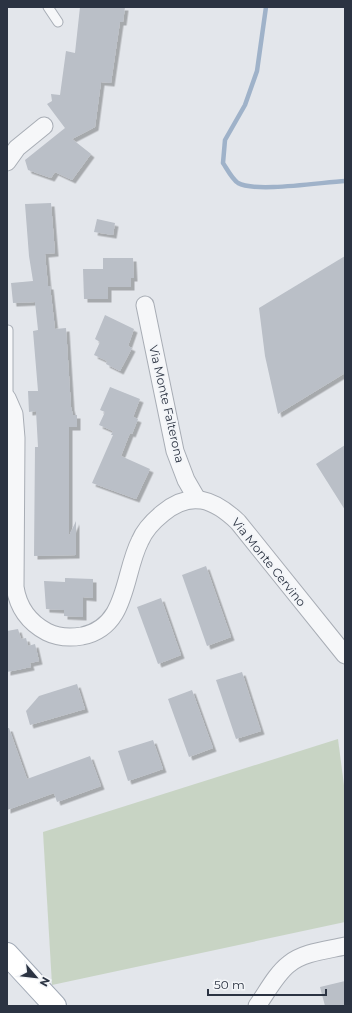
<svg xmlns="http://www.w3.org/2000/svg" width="352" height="1013" font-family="Montserrat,sans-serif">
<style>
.green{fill:#c8d4c4}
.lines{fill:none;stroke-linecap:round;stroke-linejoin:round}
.stream{stroke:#9fb2c9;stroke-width:4.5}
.building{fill:#babfc7;filter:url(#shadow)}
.service-casing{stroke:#a8adb5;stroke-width:11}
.minor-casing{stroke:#a8adb5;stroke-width:19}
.primary-casing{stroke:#a2aab6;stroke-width:24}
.service{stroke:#f6f7f9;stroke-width:9}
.minor{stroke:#f6f7f9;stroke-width:17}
.primary{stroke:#fff;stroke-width:22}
.labels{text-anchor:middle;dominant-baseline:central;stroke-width:4;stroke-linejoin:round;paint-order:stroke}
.street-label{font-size:12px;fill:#2b3342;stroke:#f3f5f8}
</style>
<defs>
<filter id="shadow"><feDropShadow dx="3.5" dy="3.5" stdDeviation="0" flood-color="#0004"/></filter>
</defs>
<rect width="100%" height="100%" fill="#e3e6eb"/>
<!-- green -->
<polygon class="green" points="338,739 345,793 345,922 52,985 43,832"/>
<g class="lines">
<!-- stream -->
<path class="stream" d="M266,7L257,71L245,105L225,140L223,163C227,169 232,179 238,183C255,193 323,182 345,181"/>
</g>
<!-- building -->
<g class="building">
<polygon points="80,7 125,7 123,22 120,22 111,83 101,82 95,127 72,139 91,154 72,180 55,172 51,178 28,170 25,160 65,128 47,104 52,101 51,94 60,95 66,51 75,53"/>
<polygon points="51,203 55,253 45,254 48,286 50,286 55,329 66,328 71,407 73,415 77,415 77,427 69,427 69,536 76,521 76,555 34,556 35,447 38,447 36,411 29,412 28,391 38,391 33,331 38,330 35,302 13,303 11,283 33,281 29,256 25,204"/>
<polygon points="97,219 115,223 113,235 94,232"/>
<polygon points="345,256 345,373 278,414 265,356 259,308"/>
<polygon points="103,258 133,258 134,278 131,278 131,287 108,287 108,299 84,299 83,269 103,269"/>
<polygon points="105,315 134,329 128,346 132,348 120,371 106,364 107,361 94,355 100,342 95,339"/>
<polygon points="110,387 140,399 133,417 138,419 132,434 130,433 121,456 150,469 136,499 92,483 113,435 111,435 113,431 99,425 105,412 100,410"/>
<polygon points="345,445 345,510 316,464"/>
<polygon points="206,566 231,637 207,646 182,575"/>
<polygon points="65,578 93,579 93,598 83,597 83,617 64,616 64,610 46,609 44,581 65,582"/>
<polygon points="161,598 181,655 158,664 137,607"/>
<polygon points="18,629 21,639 26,638 28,646 35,644 39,661 30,663 31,667 7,672 7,631"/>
<polygon points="242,672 261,731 236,739 216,680"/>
<polygon points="77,684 85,709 30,725 26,711 39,696"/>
<polygon points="192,690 213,748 189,757 168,699"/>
<polygon points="7,728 9,728 27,779 90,756 101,786 57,802 54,793 7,810"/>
<polygon points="153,740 163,769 128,781 118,751"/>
<polygon points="345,981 345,1006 325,1006 320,987"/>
</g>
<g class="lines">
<!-- service casing -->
<g class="service-casing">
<g id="service">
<polyline points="48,7 58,22"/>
<polyline points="8,330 8,400"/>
</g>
</g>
<!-- minor casing -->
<g class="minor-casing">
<g id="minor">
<polyline points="7,162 17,148 44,126"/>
<polyline points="145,305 175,451 186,480 197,499"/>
<path d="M7,398L14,414L16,438L15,587C18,607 28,622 47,632C57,637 70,638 82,636C128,627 123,574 140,541C145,529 153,521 163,513C191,490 214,499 238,522L345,655"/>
<path d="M257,1006C267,992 276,974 289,964C303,952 328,950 345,946"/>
</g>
</g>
<!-- primary casing -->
<g class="primary-casing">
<polyline id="primary" points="7,954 55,1006"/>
</g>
<!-- service -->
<use href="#service" class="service"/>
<!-- minor -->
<use href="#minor" class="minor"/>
<!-- primary -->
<use href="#primary" class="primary"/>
</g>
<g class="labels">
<!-- street labels -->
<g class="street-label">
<text transform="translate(167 404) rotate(77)">Via Monte Falterona</text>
<text transform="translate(269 562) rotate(51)">Via Monte Cervino</text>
</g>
</g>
<!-- border -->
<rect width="352" height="1013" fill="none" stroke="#2b3342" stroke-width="16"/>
<!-- north arrow -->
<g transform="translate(36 977) rotate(118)" stroke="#f3f5f8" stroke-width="3" paint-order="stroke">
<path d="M0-3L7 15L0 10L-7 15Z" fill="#2b3342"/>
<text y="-6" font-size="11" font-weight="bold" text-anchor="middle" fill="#2b3342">N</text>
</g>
<!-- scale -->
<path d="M208 989v6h118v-6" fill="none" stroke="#2b3342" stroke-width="2"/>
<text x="214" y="989" font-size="12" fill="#2b3342" stroke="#f3f5f8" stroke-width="3" paint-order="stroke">50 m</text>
</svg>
